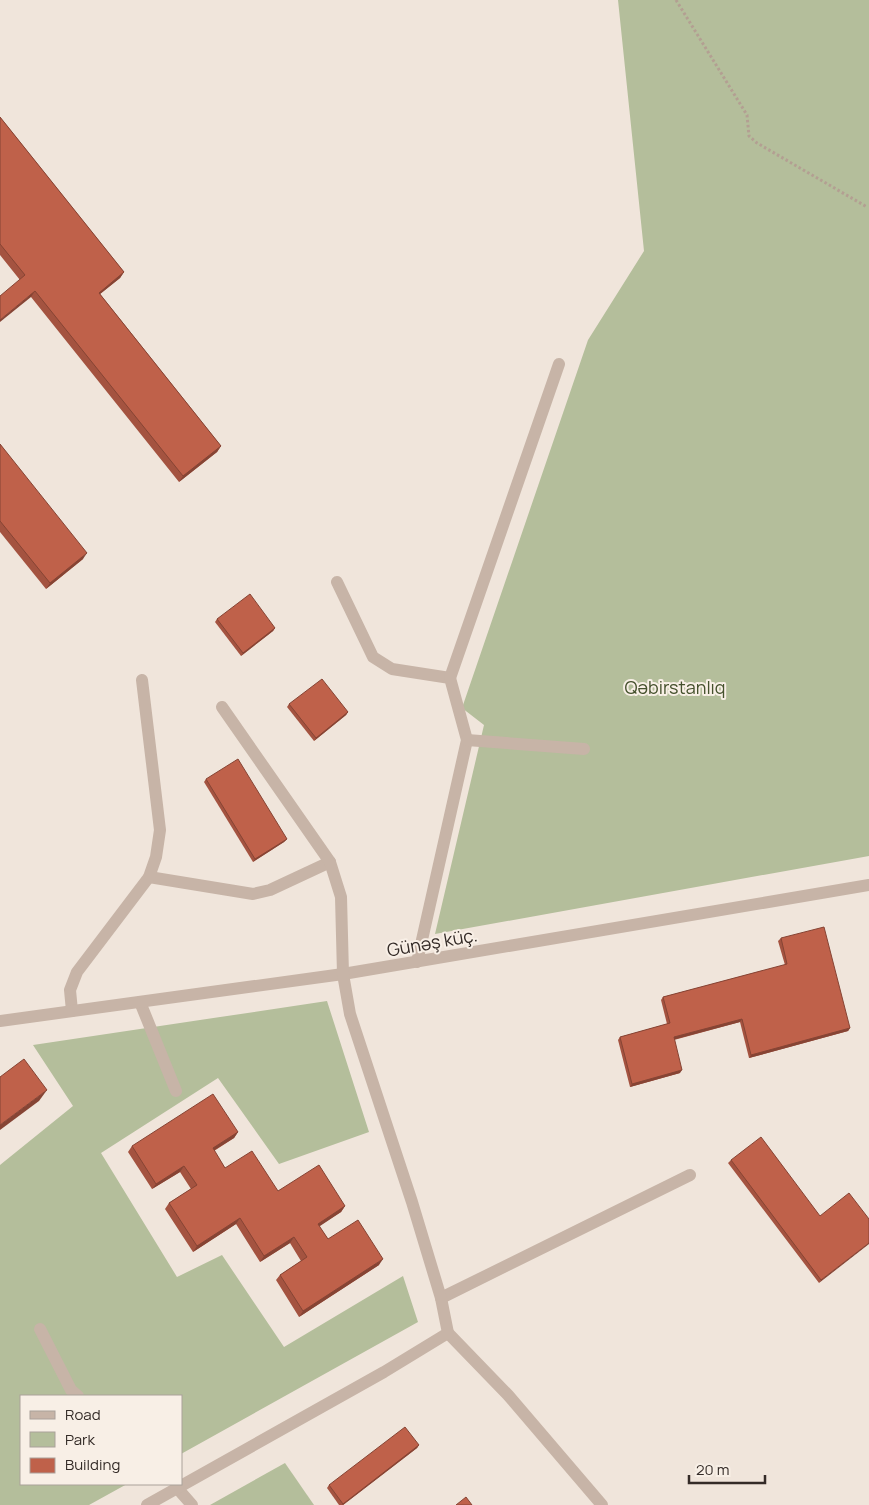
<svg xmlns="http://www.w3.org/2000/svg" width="869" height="1505" font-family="Manrope,sans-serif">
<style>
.green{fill:#b4be9b}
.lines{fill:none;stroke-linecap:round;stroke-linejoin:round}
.path{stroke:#b39f92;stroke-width:3;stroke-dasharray:2.5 2.5;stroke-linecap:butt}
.minor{stroke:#c7b4a7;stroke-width:12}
.wall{fill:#a45340}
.shaded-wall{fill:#864434}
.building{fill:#bf614a;stroke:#864434}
.labels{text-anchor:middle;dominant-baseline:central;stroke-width:4;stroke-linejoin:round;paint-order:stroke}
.park-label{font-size:18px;fill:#45512d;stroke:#f8efe6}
.street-label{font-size:18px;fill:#342b27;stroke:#f8efe6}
</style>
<rect width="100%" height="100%" fill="#f0e5db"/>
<!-- green -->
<g class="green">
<polygon points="618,0 869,0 869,856 435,934 484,725 462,708 588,340 644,251"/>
<polygon points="327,1001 369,1132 279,1164 218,1078 101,1153 177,1277 222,1255 284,1347 403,1276 418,1322 181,1454 181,1396 21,1396 21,1484 127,1484 89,1505 0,1505 0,1165 73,1106 33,1045"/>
<polygon points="285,1463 314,1505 210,1505"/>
</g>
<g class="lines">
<!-- path -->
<polyline class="path" points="676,0 747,115 749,136 757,143 867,207"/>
<!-- minor -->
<g class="minor">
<polyline points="337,582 373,657 392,669 450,678 467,740 417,962"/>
<polyline points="450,678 559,364"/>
<polyline points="467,740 584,749"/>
<polyline points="149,877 253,894 270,890 330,862"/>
<polyline points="140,1002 176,1091"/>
<polyline points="72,1011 70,990 77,972 149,877 156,857 160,830 142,680"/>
<polyline points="0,1021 343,974 869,885"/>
<polyline points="441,1298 690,1175"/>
<polyline points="40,1329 71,1390 78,1396"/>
<polyline points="448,1333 508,1395 602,1505"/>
<polyline points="178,1489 192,1505"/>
<polyline points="147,1505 384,1372 448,1333 441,1298 412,1202 350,1014 343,974 341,897 330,862 222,707"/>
</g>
</g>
<!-- wall -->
<g class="wall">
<polygon points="0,117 124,272 120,278 100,294 221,446 217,452 179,482 31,297 20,280 0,255"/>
<polygon points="0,444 83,559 46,589 0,532"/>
<polygon points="217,619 275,628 273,631 241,656 215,622"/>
<polygon points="289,704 348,712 346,715 314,741 287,707"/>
<polygon points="206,779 287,839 284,842 253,862 204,782"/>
<polygon points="781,938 850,1028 848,1031 749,1058 740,1022 674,1040 680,1073 630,1087 618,1040 620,1037 667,1024 661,1000 663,997 785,965 778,941"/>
<polygon points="238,1132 234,1138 214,1151 225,1168 278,1191 345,1206 341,1212 319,1226 328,1239 379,1265 299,1317 276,1280 280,1275 301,1261 290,1243 260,1262 236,1224 193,1252 165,1209 169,1203 191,1189 180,1172 152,1189 128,1152 132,1146"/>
<polygon points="731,1160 820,1216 869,1219 819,1283 728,1163"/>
<polygon points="419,1445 417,1448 343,1505 339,1505 327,1488 329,1485"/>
</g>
<!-- shaded-wall -->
<g class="shaded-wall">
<polygon points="124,272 120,278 95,298 99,293"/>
<polygon points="35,291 31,297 0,322 0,320"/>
<polygon points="221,446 217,452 179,482 183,476"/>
<polygon points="87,553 83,559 46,589 50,583"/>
<polygon points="275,628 273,631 241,656 243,653"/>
<polygon points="348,712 346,715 314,741 316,738"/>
<polygon points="287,839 284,842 253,862 255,859"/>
<polygon points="742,1019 740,1022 672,1040 674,1037"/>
<polygon points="850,1028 848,1031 749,1058 751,1055"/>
<polygon points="682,1070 680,1073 630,1087 632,1084"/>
<polygon points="47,1090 39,1101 0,1130 0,1125"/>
<polygon points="238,1132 234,1138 208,1154 213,1148"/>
<polygon points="184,1166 180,1172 152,1189 156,1184"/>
<polygon points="345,1206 341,1212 314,1230 318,1224"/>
<polygon points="240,1218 236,1224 193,1252 197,1246"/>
<polygon points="294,1237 290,1243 260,1262 264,1256"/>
<polygon points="869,1243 869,1244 819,1283 821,1280"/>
<polygon points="383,1259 379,1265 299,1317 303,1311"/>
<polygon points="419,1445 417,1448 343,1505 342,1505"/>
</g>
<!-- building -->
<g class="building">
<polygon points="0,117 124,272 99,293 221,446 183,476 35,291 0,320 0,296 25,275 0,244"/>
<polygon points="0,444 87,553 50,583 0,521"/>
<polygon points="250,594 275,628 243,653 217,619"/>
<polygon points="322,679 348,712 316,738 289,704"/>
<polygon points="238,759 287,839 255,859 206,779"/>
<polygon points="824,927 850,1028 751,1055 742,1019 674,1037 682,1070 632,1084 620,1037 670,1023 663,997 787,964 781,938"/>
<polygon points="24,1059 47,1090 0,1125 0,1077"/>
<polygon points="213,1094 238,1132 213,1148 225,1168 252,1151 278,1191 319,1165 345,1206 318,1224 328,1239 358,1220 383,1259 303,1311 280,1275 307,1257 294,1237 264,1256 240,1218 197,1246 169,1203 197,1185 184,1166 156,1184 132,1146"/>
<polygon points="761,1137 820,1216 849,1193 869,1219 869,1243 821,1280 731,1160"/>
<polygon points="405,1427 419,1445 343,1504 329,1485"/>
<polygon points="466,1497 472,1505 456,1505"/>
</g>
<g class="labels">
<!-- park labels -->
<g class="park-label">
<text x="675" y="687">Qəbirstanlıq</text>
</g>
<!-- street labels -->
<g class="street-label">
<text transform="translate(432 942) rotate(-10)">Günəş küç.</text>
</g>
</g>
<!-- legend -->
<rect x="20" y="1395" width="162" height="90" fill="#f8efe6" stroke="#aaa19a"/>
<rect x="30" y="1411" width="25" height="8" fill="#c7b4a7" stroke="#aaa19a"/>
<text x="65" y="1420" font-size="15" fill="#342b27">Road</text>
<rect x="30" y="1432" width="25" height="15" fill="#b4be9b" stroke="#aaa19a"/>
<text x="65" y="1445" font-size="15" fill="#342b27">Park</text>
<rect x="30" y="1458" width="25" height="15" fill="#bf614a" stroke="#aaa19a"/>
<text x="65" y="1470" font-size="15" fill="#342b27">Building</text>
<!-- scale -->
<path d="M689 1475v8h76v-8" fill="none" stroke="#342b27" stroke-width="2.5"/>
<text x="696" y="1475" font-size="15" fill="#342b27" stroke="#f8efe6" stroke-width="4" paint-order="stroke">20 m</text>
</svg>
